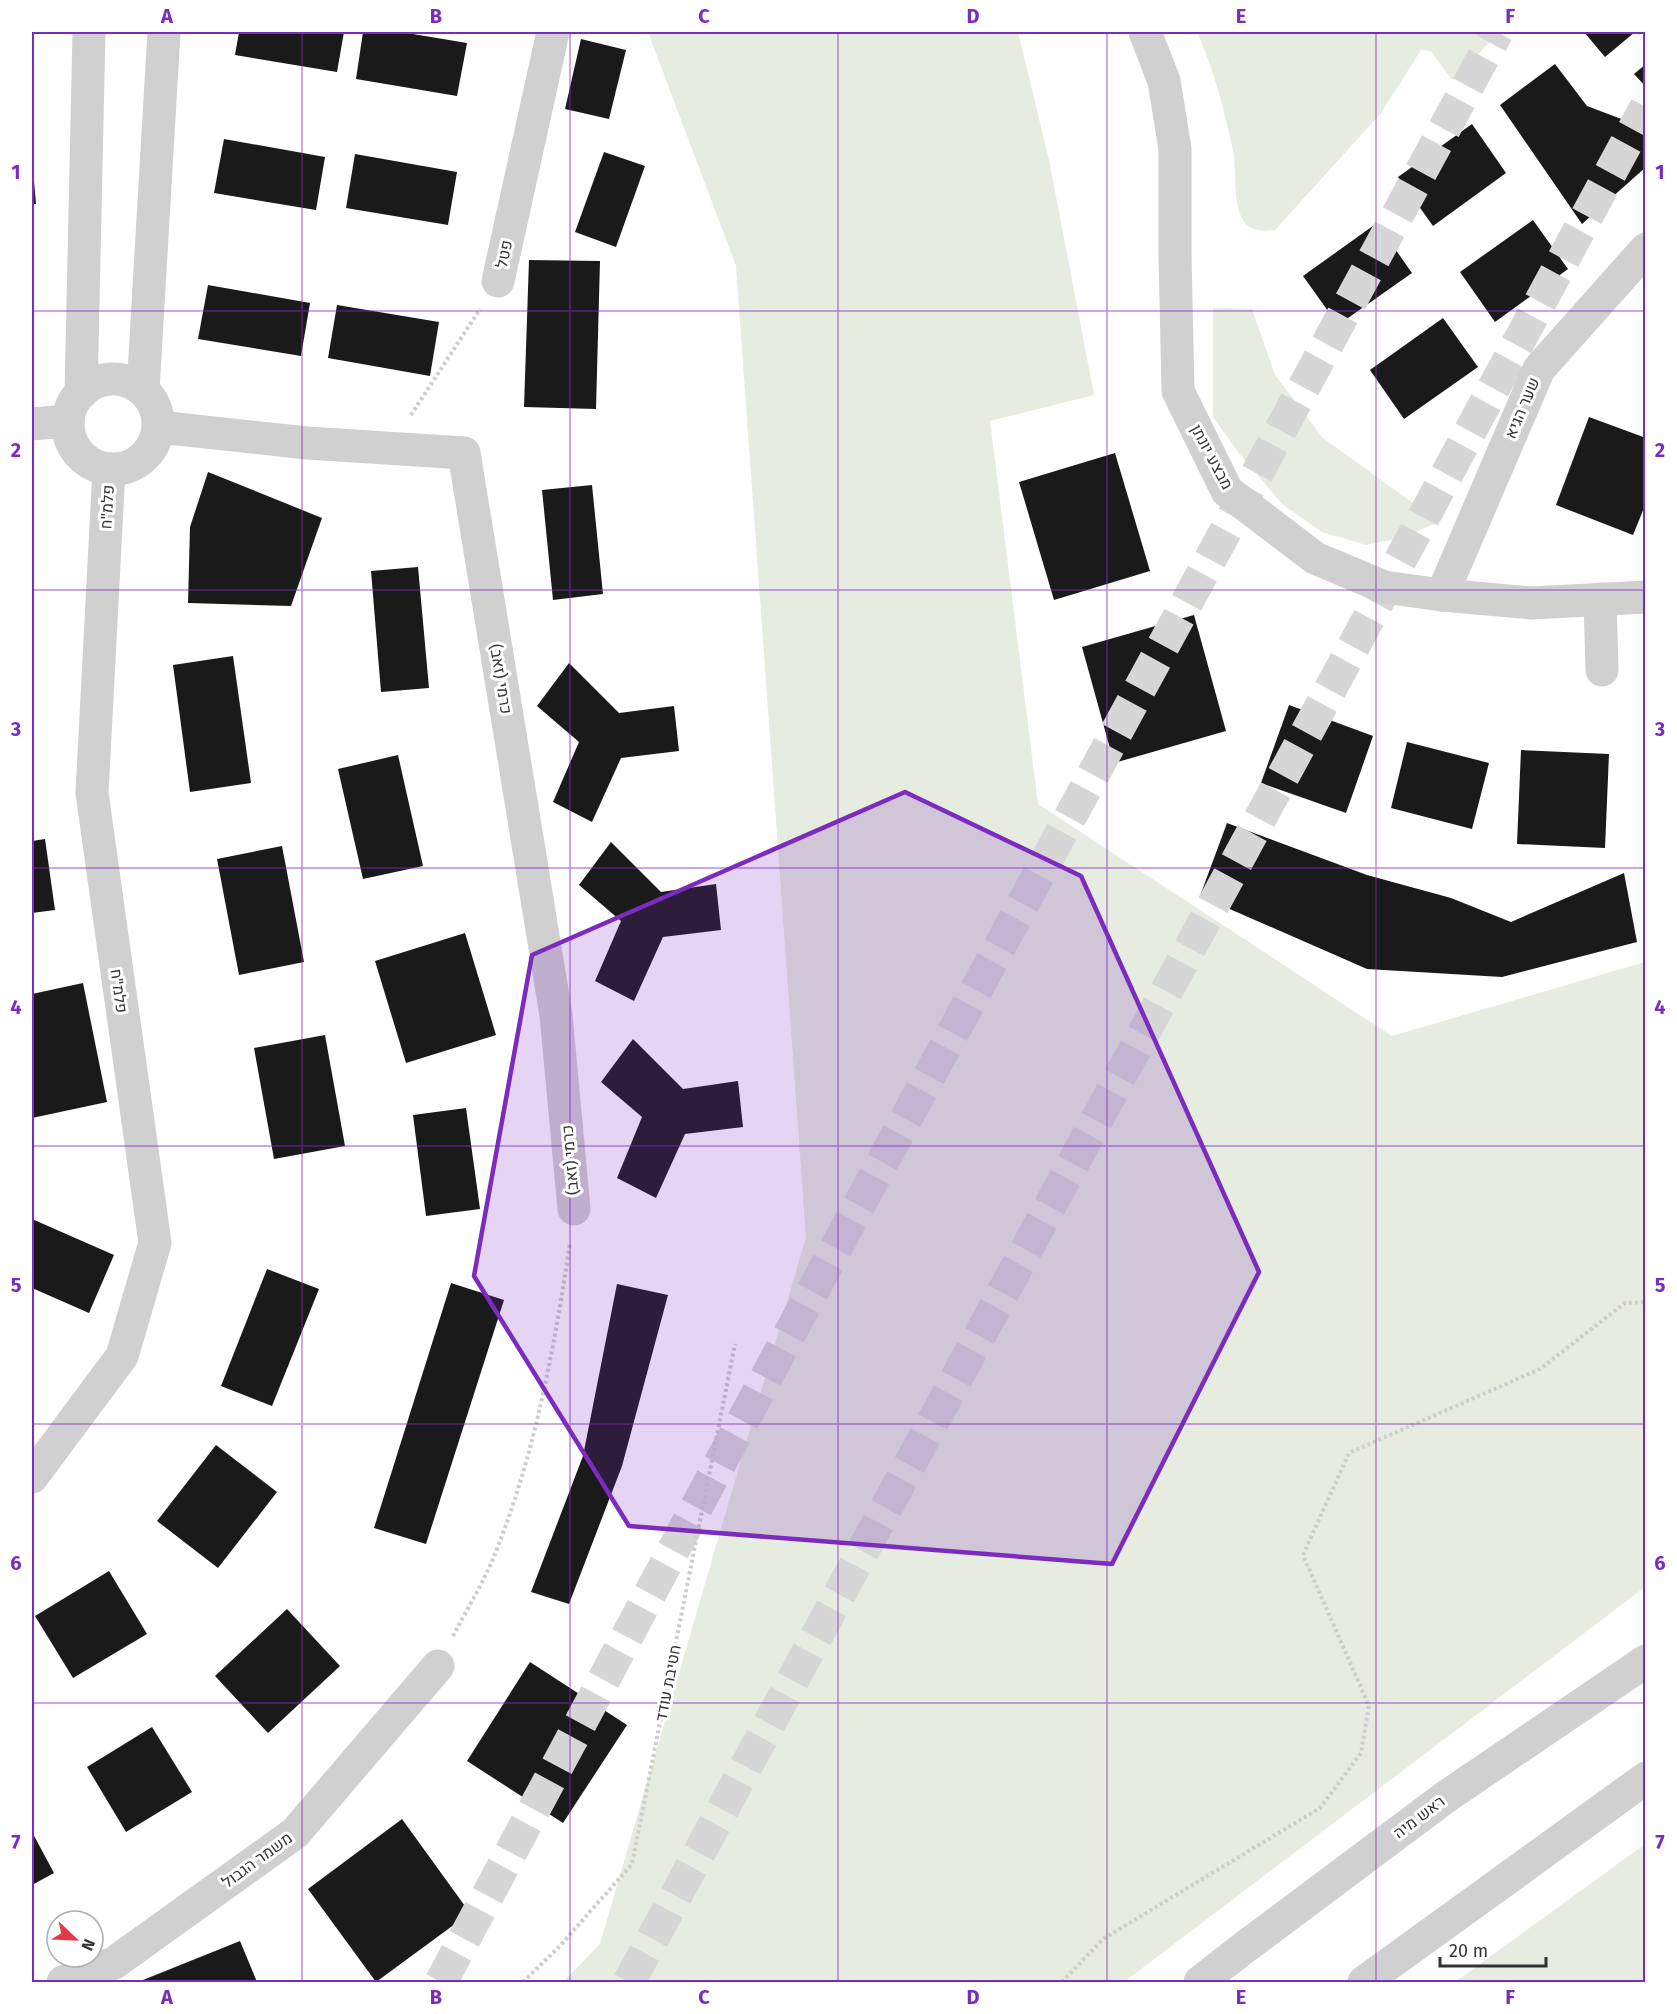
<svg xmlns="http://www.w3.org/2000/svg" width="1677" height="2014" font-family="'Fira Sans',Heebo,sans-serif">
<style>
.green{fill:#e6ecdf}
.building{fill:#1a1a1a}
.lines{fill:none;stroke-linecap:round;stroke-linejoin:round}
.highway-tunnel{stroke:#d6d6d6;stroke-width:33;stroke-dasharray:33 16;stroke-linecap:butt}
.path{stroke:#cdcdcd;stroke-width:4;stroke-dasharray:3 3;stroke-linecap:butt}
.minor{stroke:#d0d0d0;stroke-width:33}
.marked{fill:#7b2cbf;fill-opacity:0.2;stroke:#7b2cbf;stroke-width:4.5;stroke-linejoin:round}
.grid{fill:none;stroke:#7b2cbf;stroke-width:1.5;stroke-opacity:0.55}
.labels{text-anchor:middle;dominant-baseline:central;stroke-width:6;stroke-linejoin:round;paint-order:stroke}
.street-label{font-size:16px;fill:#333;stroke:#fff}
.neatline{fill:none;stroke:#7b2cbf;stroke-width:2}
.grid-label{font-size:20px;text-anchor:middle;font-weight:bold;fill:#7b2cbf}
</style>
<rect width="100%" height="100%" fill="#fff"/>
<!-- green -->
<g class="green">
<polygon points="648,32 1018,32 1049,160 1094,395 990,421 1038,804 1392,1036 1645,962 1645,1587 1124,1982 563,1982 600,1944 806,1237 736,266"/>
<path d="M1197,32H1500L1452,80L1431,51L1421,50L1381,113L1275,230C1264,231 1253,232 1245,223C1232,207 1237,170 1233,150C1224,110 1214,69 1197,32Z"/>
<polygon points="1213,308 1252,309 1275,375 1323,438 1439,522 1400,538 1366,545 1322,532 1282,504 1238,452 1213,417"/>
<polygon points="1645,1844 1645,1982 1455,1982"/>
</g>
<!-- building -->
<g class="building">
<polygon points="239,32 344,32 337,72 235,55"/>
<polygon points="363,32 401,32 467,43 457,96 356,79"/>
<polygon points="1584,32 1635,32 1605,57"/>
<polygon points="581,39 626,50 609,119 565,109"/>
<polygon points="1555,64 1587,106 1640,126 1646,137 1646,167 1582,224 1500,105"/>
<polygon points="1646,64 1646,87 1634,74"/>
<polygon points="1472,124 1506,173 1433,226 1398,177"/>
<polygon points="224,139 325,157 316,210 214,193"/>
<polygon points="604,152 645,166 616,247 575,232"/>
<polygon points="355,154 457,172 448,225 346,208"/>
<polygon points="32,170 33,170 36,204 32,204"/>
<polygon points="1533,220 1568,269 1495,322 1460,272"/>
<polygon points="1377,223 1412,273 1338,325 1303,276"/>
<polygon points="529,260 600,261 596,409 524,407"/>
<polygon points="208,285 310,303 301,356 198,339"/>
<polygon points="337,305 439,322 430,376 328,358"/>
<polygon points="1443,318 1478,367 1404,419 1370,370"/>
<polygon points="1589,417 1646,438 1646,503 1633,535 1556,505"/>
<polygon points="1115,453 1150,571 1054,600 1019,482"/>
<polygon points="208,472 322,518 291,606 188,603 190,527"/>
<polygon points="592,485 603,594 553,600 542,490"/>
<polygon points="418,567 429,688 381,692 371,571"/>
<polygon points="1194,615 1226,731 1114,763 1082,647"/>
<polygon points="233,656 251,783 190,792 173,665"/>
<polygon points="569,663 619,713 674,706 679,751 621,758 592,822 553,802 579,742 537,706"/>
<polygon points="1289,705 1373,736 1346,813 1261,783"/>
<polygon points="1407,742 1489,763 1472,829 1391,808"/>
<polygon points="1521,750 1609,754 1605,848 1517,844"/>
<polygon points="398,755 423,866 363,879 338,769"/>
<polygon points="1227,823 1367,875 1451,898 1511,922 1624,873 1637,942 1502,977 1367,969 1200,896"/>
<polygon points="45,839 55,910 32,913 32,841"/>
<polygon points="611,842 661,892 716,884 721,930 663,937 634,1001 595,981 621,921 579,885"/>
<polygon points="282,846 304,962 239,975 217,859"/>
<polygon points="465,933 496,1035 406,1063 375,961"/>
<polygon points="83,983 107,1102 32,1118 32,994"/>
<polygon points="325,1035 345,1146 274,1159 254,1048"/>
<polygon points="633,1039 683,1089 738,1081 743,1127 685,1134 656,1198 617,1178 642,1117 601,1082"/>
<polygon points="466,1108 480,1209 426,1216 413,1115"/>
<polygon points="32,1219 114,1255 89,1313 32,1288"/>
<polygon points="267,1269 319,1289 272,1406 221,1386"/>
<polygon points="451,1283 504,1300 426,1544 374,1528"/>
<polygon points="617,1284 668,1295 622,1466 569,1604 531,1592 583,1456"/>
<polygon points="216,1445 277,1492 218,1568 157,1521"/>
<polygon points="109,1571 147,1634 73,1678 35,1616"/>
<polygon points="287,1609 340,1666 268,1733 215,1676"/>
<polygon points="530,1662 627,1725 563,1823 467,1761"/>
<polygon points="152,1727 192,1792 126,1832 87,1767"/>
<polygon points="402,1819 470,1913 376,1982 308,1889"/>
<polygon points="32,1832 54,1873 32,1885"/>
<polygon points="240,1941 257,1982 138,1982"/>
</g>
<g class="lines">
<!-- highway-tunnel -->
<g class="highway-tunnel">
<polyline points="441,1982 852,1218 1497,32"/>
<polyline points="629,1982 1646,107"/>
</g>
<!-- path -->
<g class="path">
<polyline points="411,415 480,309"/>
<path d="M453,1636C467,1609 484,1582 495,1554C535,1454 554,1349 570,1243"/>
<polyline points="523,1982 558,1948 632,1864 735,1344"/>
<polyline points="1062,1982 1103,1939 1320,1808 1361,1753 1369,1706 1303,1555 1349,1453 1540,1369 1625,1303 1646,1302"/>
</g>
<!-- minor -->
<g class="minor">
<polyline points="1145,32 1164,81 1175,149 1175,255 1178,391 1227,491 1315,558 1384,587 1442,595 1532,603 1646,597"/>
<polyline points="498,281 553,32"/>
<circle cx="113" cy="424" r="45"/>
<polyline points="143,390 164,32"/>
<polyline points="81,393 89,32"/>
<polyline points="32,424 68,421"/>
<polyline points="159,427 307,443 464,453 556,1015 574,1209"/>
<polyline points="1442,595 1539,369 1646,249"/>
<polyline points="1600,599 1602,670"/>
<polyline points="32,1477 122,1356 155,1243 92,793 109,469"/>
<polyline points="63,1982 114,1963 295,1833 438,1666"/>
<polyline points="1200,1982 1245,1947 1447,1796 1646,1661"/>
<polyline points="1364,1982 1646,1778"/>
</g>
</g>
<!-- marked area -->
<path class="marked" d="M905,792L1081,876L1259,1272L1112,1564L629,1526L474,1276L532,955Z"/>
<!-- grid -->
<path class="grid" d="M302,32V1982M570,32V1982M838,32V1982M1107,32V1982M1376,32V1982M32,311H1646M32,590H1646M32,868H1646M32,1146H1646M32,1424H1646M32,1703H1646"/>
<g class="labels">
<!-- street labels -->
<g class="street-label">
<text transform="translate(504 254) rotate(-78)">פטל</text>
<text transform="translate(1522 408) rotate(-67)">שער הגיא</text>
<text transform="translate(1212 457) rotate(62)">מבצע יונתן</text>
<text transform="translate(107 507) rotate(-87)">פלמ"ח</text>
<text transform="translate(501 679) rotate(81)">כרמי (זאב)</text>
<text transform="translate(119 991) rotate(82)">פלמ"ח</text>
<text transform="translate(570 1160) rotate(-95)">כרמי (זאב)</text>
<text transform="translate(668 1683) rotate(-79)">חטיבת עודד</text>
<text transform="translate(1419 1817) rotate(-37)">ראש מיה</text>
<text transform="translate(257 1860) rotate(-36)">משמר הגבול</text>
</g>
</g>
<!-- border -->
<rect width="1677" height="2014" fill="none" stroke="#ffffff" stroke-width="66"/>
<!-- north arrow -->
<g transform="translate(75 1939) rotate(113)"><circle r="28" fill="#ffffff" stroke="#adadad" stroke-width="1.5"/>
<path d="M0-4.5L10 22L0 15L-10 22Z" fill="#e63946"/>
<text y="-9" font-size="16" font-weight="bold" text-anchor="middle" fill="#333333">N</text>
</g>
<!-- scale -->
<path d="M1440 1957v9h106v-9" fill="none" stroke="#333333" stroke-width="3"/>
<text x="1449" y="1957" font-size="18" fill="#333333" stroke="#ffffff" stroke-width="4.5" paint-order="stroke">20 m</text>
<rect x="33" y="33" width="1611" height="1948" class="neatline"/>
<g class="grid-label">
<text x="167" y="23">A</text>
<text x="436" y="23">B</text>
<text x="704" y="23">C</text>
<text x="973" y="23">D</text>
<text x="1241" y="23">E</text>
<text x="1510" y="23">F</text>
<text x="16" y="179">1</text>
<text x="1660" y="179">1</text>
<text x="16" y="457">2</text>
<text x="1660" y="457">2</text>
<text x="16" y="736">3</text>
<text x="1660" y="736">3</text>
<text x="16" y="1014">4</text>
<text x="1660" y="1014">4</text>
<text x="16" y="1292">5</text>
<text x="1660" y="1292">5</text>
<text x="16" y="1570">6</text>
<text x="1660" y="1570">6</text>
<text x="16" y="1849">7</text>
<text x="1660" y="1849">7</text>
<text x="167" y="2004">A</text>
<text x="436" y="2004">B</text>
<text x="704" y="2004">C</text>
<text x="973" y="2004">D</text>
<text x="1241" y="2004">E</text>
<text x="1510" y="2004">F</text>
</g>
</svg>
